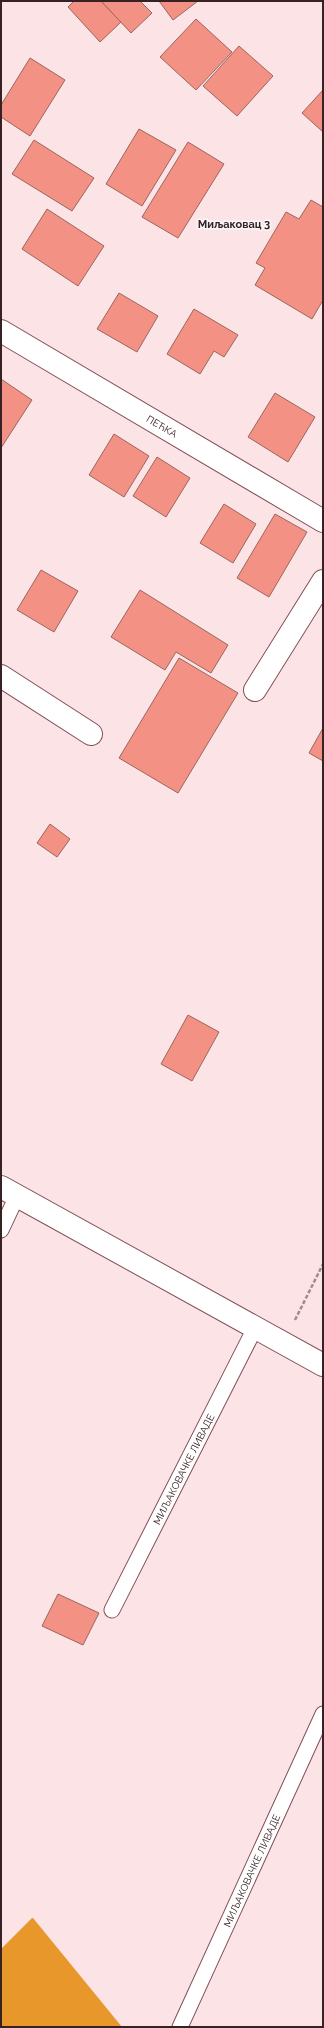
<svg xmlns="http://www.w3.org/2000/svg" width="324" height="2028" font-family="Raleway,sans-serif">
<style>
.forest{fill:#e8982a}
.building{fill:#f39284;stroke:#9a665e}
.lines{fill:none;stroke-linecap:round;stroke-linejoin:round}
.service-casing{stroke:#814e57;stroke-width:17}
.minor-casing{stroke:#814e57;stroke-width:24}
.path{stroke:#a28a8d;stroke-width:2.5;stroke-dasharray:4 2;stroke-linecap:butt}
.service{stroke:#fff;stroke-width:15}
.minor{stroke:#fff;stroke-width:22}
.labels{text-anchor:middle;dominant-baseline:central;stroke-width:3.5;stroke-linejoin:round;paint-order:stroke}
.street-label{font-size:10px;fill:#382125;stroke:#f7f7f7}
.neighbourhood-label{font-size:11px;font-weight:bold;fill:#382125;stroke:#f7f7f7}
</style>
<rect width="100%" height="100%" fill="#fce3e6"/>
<!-- forest -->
<polygon class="forest" points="32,1918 33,1918 122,2027 1,2027 1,1949"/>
<!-- building -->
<g class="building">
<polygon points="74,1 101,1 121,22 100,42 68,7"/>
<polygon points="101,1 140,1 152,13 131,33"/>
<polygon points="159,1 198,1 173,20"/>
<polygon points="196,19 232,52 196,90 160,57"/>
<polygon points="239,46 273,76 237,116 203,86"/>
<polygon points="30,58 65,80 30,136 1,117 1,105"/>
<polygon points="323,90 323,132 302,113"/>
<polygon points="139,129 176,150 142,206 106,184"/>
<polygon points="34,140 94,178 72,211 12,174"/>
<polygon points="188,142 224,164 178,238 142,217"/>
<polygon points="311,200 323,207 323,300 312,319 255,285 265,268 256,263 286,212 299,219"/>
<polygon points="47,209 104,246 78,286 22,249"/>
<polygon points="119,293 158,316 137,352 97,329"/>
<polygon points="194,309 238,335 224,357 214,351 200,374 167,354"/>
<polygon points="1,379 32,400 1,448"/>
<polygon points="275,393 315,417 288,462 248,437"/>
<polygon points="114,434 149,456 124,497 89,475"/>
<polygon points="157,457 190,478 166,517 133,496"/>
<polygon points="224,504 256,524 233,563 200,543"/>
<polygon points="275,514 307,532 269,597 237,578"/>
<polygon points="41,570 78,591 54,632 17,610"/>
<polygon points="140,590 228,645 211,673 176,652 165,670 111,637"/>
<polygon points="179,658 238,693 178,793 119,758"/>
<polygon points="323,728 323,761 309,753"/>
<polygon points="50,824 70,839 57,857 37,843"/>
<polygon points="188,1015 219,1032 192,1081 161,1064"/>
<polygon points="58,1594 99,1613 83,1645 42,1626"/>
</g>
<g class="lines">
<!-- service casing -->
<g class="service-casing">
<g id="service">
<polyline points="1,1230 17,1196"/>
<path id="s1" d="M112,1610L255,1328"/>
<path id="s2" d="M180,2027L323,1714"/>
</g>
</g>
<!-- minor casing -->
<g class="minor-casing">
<g id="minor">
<path id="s3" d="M1,331L323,521"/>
<polyline points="1,676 91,734"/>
<polyline points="255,690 323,581"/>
<polyline points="1,1187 323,1365"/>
</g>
</g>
<!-- path -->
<polyline class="path" points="295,1320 323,1264"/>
<!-- service -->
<use href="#service" class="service"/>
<!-- minor -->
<use href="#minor" class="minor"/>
</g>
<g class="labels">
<!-- street labels -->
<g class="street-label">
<text stroke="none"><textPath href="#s3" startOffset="187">ПЕЋКА</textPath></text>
<text stroke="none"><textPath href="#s1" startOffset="158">МИЉАКОВАЧКЕ ЛИВАДЕ</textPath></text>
<text stroke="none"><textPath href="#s2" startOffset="172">МИЉАКОВАЧКЕ ЛИВАДЕ</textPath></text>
</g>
<!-- neighbourhood labels -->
<g class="neighbourhood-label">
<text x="234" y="224">Миљаковац 3</text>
</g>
</g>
<!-- border -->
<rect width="324" height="2028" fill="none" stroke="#382125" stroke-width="4"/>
</svg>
